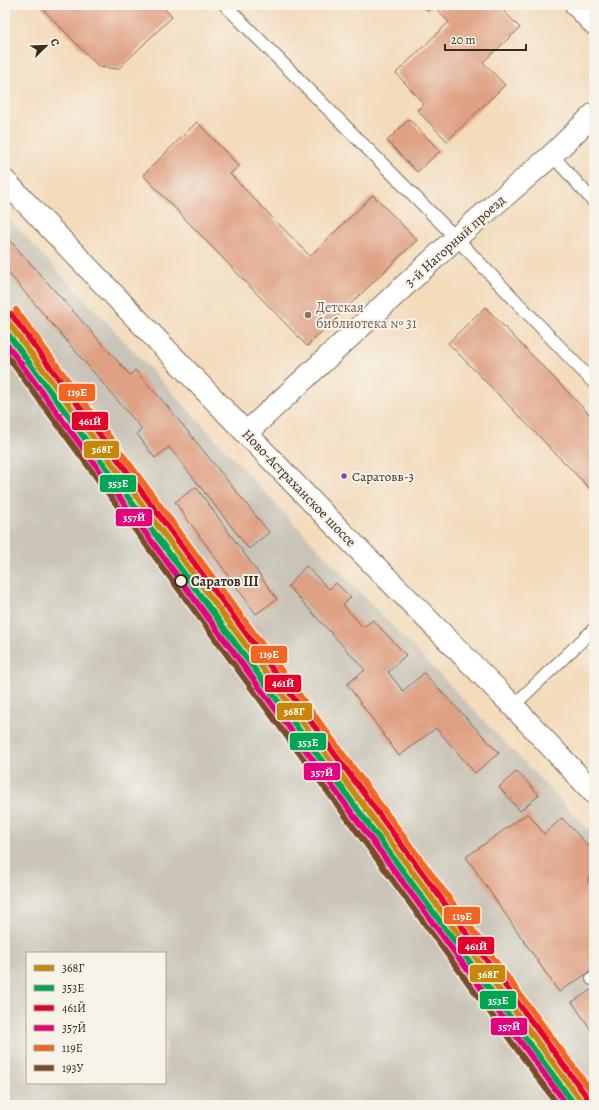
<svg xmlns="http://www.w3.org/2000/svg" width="599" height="1110" font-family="Alegreya,serif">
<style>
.industrial{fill:#c9c3b8;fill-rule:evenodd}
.building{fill:#dfa184}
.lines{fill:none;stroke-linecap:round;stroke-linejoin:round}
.lane-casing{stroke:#7b6855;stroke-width:14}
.street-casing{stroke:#7b6855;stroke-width:24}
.secondary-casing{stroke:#7b6855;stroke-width:24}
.primary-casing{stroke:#7b6855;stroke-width:24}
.lane{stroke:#fff;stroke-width:12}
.street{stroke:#fff;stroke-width:22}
.secondary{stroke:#fff;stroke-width:22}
.primary{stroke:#fff;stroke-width:22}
.rail-1-casing{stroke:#f7f3e8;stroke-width:9}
.rail-2-casing{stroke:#f7f3e8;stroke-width:9}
.rail-3-casing{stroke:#f7f3e8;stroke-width:9}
.rail-4-casing{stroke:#f7f3e8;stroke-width:9}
.rail-5-casing{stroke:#f7f3e8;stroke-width:9}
.rail-6-casing{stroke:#f7f3e8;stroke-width:9}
.rail-1{stroke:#c88708;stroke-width:6}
.rail-2{stroke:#00a651;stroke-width:6}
.rail-3{stroke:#e4002b;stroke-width:6}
.rail-4{stroke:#e5007d;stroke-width:6}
.rail-5{stroke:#f26522;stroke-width:6}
.rail-6{stroke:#7a4b2a;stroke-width:6}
.education-dot{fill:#8d6e63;stroke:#f7f3e8;stroke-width:1.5}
.bus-dot{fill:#8e44ad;stroke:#f7f3e8;stroke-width:1.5}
.stop-dot{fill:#f7f3e8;stroke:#3b2a1e;stroke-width:2}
.labels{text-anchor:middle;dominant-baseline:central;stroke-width:4;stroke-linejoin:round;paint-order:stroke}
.bus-label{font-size:13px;fill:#3b2a1e;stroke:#f7f3e8;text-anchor:start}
.street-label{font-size:14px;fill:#3b2a1e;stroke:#f7f3e8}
.education-label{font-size:14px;fill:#785e54;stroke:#f7f3e8;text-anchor:start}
.stop-label{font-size:14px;font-weight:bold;fill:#3b2a1e;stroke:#f7f3e8;text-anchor:start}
.line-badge{stroke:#f7f3e8;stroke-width:1.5}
.badge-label{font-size:11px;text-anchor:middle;font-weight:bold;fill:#fff}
</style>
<rect width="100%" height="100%" fill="#f7f3e8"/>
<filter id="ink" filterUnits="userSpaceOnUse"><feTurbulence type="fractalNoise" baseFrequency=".025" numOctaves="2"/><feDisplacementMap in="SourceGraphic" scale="8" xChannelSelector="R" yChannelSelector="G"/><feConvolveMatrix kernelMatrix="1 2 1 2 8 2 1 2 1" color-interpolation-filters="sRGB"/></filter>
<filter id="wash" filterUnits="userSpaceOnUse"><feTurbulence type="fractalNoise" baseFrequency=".012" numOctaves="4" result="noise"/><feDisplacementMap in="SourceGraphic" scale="16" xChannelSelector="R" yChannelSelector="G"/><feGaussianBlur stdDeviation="0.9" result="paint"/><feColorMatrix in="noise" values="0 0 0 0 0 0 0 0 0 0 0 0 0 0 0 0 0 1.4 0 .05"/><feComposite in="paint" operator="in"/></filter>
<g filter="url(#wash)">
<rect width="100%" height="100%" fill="#f3dbbc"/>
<!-- industrial -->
<path class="industrial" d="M5,215L143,361L279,508L594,835V1105H5ZM27,953H165V1083H27Z"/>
<g id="blocks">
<!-- building -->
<g class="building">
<polygon points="39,5 161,5 172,17 118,69 99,67"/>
<polygon points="422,5 498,5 520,28 483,62 505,85 447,141 417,110 424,104 396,73 449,22 433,5 428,11"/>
<polygon points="409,119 440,151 417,172 387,141"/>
<polygon points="197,122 239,166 230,174 310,256 373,195 417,240 307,346 143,175"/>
<polygon points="5,235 130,375 135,370 168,407 269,532 249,549 169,447 155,458 137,434 142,429 5,269"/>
<polygon points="485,307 594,419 594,493 448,343"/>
<polygon points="196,487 277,599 256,614 175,502"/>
<polygon points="306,566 329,589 336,583 351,597 343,605 363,627 373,620 406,655 388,672 403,691 424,673 499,753 475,773 436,728 399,756 347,684 365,670 288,586"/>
<polygon points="517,771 539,795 520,811 499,787"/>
<polygon points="528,813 544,834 562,818 594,852 594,873 587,880 594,889 594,969 559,992 466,857"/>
<polygon points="594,988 594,1034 572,1002"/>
</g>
</g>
</g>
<g filter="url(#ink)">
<use href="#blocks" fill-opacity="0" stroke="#7b6855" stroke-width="1"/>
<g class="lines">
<!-- lane casing -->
<g class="lane-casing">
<g id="lane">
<polyline points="225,5 456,238 594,383"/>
<polyline points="552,155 594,202"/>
<polyline points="513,706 594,629"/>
<polyline points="592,979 594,978"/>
</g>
</g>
<!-- street casing -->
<g class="street-casing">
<polyline id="street" points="576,5 594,24"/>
</g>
<!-- secondary casing -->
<g class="secondary-casing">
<polyline id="secondary" points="246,433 456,238 552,155 594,114"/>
</g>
<!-- primary casing -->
<g class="primary-casing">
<polyline id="primary" points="5,181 314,504 513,706 594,793"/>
</g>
<!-- lane -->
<use href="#lane" class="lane"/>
<!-- street -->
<use href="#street" class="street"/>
<!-- secondary -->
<use href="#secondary" class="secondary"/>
<!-- primary -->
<use href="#primary" class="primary"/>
<!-- rail-1 casing -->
<g class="rail-1-casing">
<polyline id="rail-1" points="5,318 584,1105"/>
</g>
<!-- rail-2 casing -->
<g class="rail-2-casing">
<polyline id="rail-2" points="5,330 575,1105"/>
</g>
<!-- rail-3 casing -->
<g class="rail-3-casing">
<polyline id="rail-3" points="11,314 590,1101"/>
</g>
<!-- rail-4 casing -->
<g class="rail-4-casing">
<polyline id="rail-4" points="5,342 567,1105"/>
</g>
<!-- rail-5 casing -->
<g class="rail-5-casing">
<polyline id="rail-5" points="16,310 594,1095"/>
</g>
<!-- rail-6 casing -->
<g class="rail-6-casing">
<polyline id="rail-6" points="5,353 558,1105"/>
</g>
<!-- rail-1 -->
<use href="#rail-1" class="rail-1"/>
<!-- rail-2 -->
<use href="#rail-2" class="rail-2"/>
<!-- rail-3 -->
<use href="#rail-3" class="rail-3"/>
<!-- rail-4 -->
<use href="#rail-4" class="rail-4"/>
<!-- rail-5 -->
<use href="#rail-5" class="rail-5"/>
<!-- rail-6 -->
<use href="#rail-6" class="rail-6"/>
</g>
</g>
<!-- markers -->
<circle class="education-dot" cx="308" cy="315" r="4"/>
<circle class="bus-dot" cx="344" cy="476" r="3.5"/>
<circle class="stop-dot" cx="181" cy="581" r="6"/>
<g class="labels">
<!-- bus labels -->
<g class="bus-label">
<text x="352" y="476">Саратовв-3</text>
</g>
<!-- street labels -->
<g class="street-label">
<text transform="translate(455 241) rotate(-42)">3-й Нагорный проезд</text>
<text transform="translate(299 488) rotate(46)">Ново-Астраханское шоссе</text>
</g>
<!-- education labels -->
<g class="education-label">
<text x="316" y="307">Детская<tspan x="316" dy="16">библиотека № 31</tspan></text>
</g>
<!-- stop labels -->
<g class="stop-label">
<text x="191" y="581">Саратов III</text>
</g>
</g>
<g class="line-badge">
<rect x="58" y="383" width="38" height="19" rx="4" fill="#f26522"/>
<rect x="71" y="411" width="38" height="20" rx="4" fill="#e4002b"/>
<rect x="83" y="440" width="37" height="19" rx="4" fill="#c88708"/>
<rect x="99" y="474" width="38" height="19" rx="4" fill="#00a651"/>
<rect x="115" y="508" width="38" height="19" rx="4" fill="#e5007d"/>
<rect x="250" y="645" width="38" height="19" rx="4" fill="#f26522"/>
<rect x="264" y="674" width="38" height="19" rx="4" fill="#e4002b"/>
<rect x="276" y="702" width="37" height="19" rx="4" fill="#c88708"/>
<rect x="289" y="732" width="38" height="19" rx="4" fill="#00a651"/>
<rect x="303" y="762" width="38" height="19" rx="4" fill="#e5007d"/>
<rect x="443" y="906" width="38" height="19" rx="4" fill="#f26522"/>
<rect x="457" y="936" width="38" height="19" rx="4" fill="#e4002b"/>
<rect x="469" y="964" width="37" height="19" rx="4" fill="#c88708"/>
<rect x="479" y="990" width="38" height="20" rx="4" fill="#00a651"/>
<rect x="490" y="1017" width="38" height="19" rx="4" fill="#e5007d"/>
</g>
<g class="badge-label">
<text x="77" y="396">119Е</text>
<text x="90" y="425">461Й</text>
<text x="102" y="453">368Г</text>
<text x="118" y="487">353Е</text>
<text x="134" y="521">357Й</text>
<text x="269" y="658">119Е</text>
<text x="283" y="687">461Й</text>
<text x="294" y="715">368Г</text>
<text x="308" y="746">353Е</text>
<text x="322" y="776">357Й</text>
<text x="462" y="920">119Е</text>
<text x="476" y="950">461Й</text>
<text x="488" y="978">368Г</text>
<text x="498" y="1004">353Е</text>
<text x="509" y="1030">357Й</text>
</g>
<!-- margin -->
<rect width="599" height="1110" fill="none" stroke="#f7f3e8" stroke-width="20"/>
<!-- legend -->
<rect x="26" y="952" width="140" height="132" fill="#f7f3e8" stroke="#aca397"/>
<rect x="34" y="965" width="20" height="6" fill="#c88708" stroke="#aca397"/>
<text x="62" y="972" font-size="12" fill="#3b2a1e">368Г</text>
<rect x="34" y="985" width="20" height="6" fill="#00a651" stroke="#aca397"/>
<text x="62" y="992" font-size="12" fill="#3b2a1e">353Е</text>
<rect x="34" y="1005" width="20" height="6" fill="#e4002b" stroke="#aca397"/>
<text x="62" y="1012" font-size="12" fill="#3b2a1e">461Й</text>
<rect x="34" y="1025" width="20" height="6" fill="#e5007d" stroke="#aca397"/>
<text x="62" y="1032" font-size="12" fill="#3b2a1e">357Й</text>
<rect x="34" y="1045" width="20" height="6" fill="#f26522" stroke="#aca397"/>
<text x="62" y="1052" font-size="12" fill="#3b2a1e">119Е</text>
<rect x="34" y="1065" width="20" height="6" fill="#7a4b2a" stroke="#aca397"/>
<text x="62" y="1072" font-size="12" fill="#3b2a1e">193У</text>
<!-- north arrow -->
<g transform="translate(46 46) rotate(67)" stroke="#f7f3e8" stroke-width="3" paint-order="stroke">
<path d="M0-3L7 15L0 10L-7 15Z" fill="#3b2a1e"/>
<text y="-6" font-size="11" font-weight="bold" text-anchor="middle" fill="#3b2a1e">С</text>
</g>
<!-- scale -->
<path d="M445 44v6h81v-6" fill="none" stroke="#3b2a1e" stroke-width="2"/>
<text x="451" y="44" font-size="12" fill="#3b2a1e" stroke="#f7f3e8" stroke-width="3" paint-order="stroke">20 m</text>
</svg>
